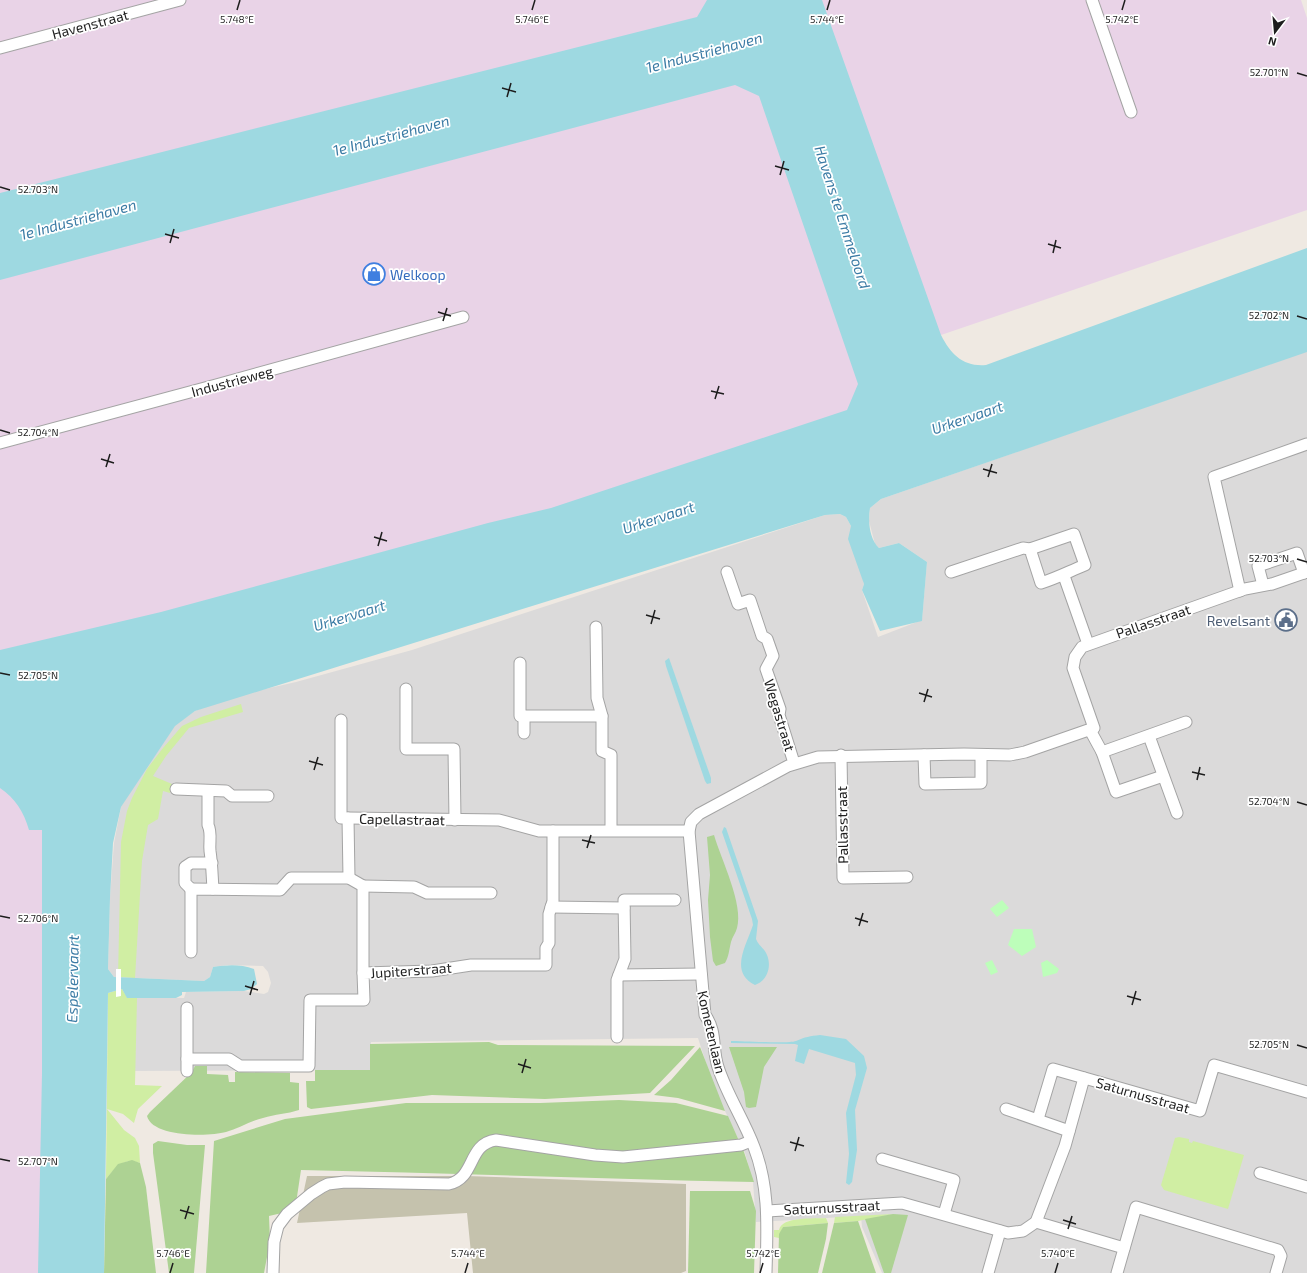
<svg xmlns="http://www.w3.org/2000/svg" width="1307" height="1273" font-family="'Exo 2',sans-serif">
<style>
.residential{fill:#dbdada}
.industrial{fill:#e9d3e7}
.construction{fill:#c5c2ad}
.grass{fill:#d0eea3}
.forest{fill:#add293}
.park{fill:#bdfeba}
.water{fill:#9ed9e1}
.pier{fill:#fff}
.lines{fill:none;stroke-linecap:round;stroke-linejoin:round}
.minor-casing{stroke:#a4a4a4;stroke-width:13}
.minor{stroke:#fff;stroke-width:11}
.ticks{fill:none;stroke:#1d1d1d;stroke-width:1.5}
.labels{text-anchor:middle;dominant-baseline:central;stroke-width:3.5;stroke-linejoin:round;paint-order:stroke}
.street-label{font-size:14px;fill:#1d1d1d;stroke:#fff}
.shop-label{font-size:14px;fill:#366cbe;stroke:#fff;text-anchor:start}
.service-label{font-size:14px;fill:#4e5e75;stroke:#fff;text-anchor:end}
.water-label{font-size:15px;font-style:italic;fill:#3c7ca5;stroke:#fff}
.ticks-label{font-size:10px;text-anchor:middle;fill:#1d1d1d;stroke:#fff;stroke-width:3.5;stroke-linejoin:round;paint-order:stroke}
</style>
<rect width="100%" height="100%" fill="#efe9e2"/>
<!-- residential -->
<polygon class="residential" points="1307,351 1307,1273 882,1273 862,1227 861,1216 756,1222 753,1182 745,1153 714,1088 698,1038 371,1042 370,1070 116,1071 127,997 184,998 186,992 244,991 264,994 268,992 271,983 268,972 263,966 227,965 213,967 210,977 204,981 114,977 108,969 110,898 114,843 121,807 156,748 175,725 195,711 230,697 296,682 412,650 825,515 840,514 846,517 851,526 864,584 862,590 878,637 922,620 927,562 899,543 879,548 875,544 869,521 870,508 881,499"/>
<!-- industrial -->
<g class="industrial">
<polygon points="0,0 1301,0 1307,18 1307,210 941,335 856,416 622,495 0,656"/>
<polygon points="0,773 61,837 42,1273 0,1273"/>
</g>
<!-- construction -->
<polygon class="construction" points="307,1176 467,1176 686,1184 686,1271 681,1273 473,1273 467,1213 297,1223"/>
<!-- grass -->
<g class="grass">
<polygon points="241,704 243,712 189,728 166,756 153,776 172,784 170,793 163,791 158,819 148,825 142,861 135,978 118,977 121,842 127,811 132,798 147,769 163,748 182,726 201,717"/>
<path d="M122,989L127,997L137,998L135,1085L162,1086L138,1109L134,1123L123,1114L107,1109L124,1130L135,1138L139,1146L140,1163C124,1157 116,1167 106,1179L108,993Z"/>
<polygon points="1179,1137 1189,1139 1189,1142 1192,1143 1193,1141 1244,1155 1228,1209 1164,1190 1161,1185 1175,1138"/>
<polygon points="893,1214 858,1221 834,1223 835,1217"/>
<path d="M826,1218L828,1223L783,1227L779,1238L774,1237V1230H779C782,1216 814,1219 826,1218Z"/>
</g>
<!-- forest -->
<g class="forest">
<path d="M714,835C721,859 744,905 737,928C736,933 732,937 731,942C729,950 729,956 725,963L716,966L713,961L710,937L708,900L710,875L707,837Z"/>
<polygon points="489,1042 498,1045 695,1046 650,1093 545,1099 432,1095 311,1109 307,1107 306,1081 315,1081 315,1070 370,1070 370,1044"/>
<polygon points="700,1047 702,1052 725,1111 678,1098 654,1095 671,1080"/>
<polygon points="729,1047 777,1047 764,1067 756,1107 749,1108 746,1107 744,1092"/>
<path d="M195,1066H207V1074L228,1075L229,1082H235V1072L290,1073V1082L299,1083V1110C287,1114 275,1114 263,1118C250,1121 238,1129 226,1132C208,1137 152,1137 147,1116L150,1112L192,1072Z"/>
<path d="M619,1100L676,1103L728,1116L744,1152L754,1182C603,1179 452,1173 301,1170L295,1210L269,1216L270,1241L264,1273H206L214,1141L285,1119L406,1103H540Z"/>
<polygon points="158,1141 187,1145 205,1145 194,1273 169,1273 153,1153 153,1144"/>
<polygon points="132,1160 140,1163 146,1187 156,1273 104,1273 106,1179 118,1164"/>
<polygon points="690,1191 750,1191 756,1211 754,1273 688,1273"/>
<polygon points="893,1214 908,1215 891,1273 884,1273 865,1219"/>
<polygon points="858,1221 876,1273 822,1273 834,1223"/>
<polygon points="828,1223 826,1239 818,1273 778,1273 779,1234 783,1227"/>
</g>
<!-- park -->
<g class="park">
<polygon points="1002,900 1009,908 997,917 990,909"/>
<polygon points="1014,929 1032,929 1036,947 1022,956 1008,945"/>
<polygon points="992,960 998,972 991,975 985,963"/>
<polygon points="1047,960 1059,969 1057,973 1043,977 1041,963"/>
</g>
<!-- water -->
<g class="water">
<path d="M707,0H822L941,335C951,355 964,367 986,365L1307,248V352L881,499L870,508C868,521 869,538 879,548L899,543L927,562L922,621L880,631L862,590L864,584L848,539L851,526L846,517L840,514L825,515L195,711L175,726L121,807L113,843L110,898L108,969L114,977L204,981L210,977L213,967C227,965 240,964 254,969L257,984L251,989L244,991L182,992V995L176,998H127L122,989L108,993L104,1273H38L42,1073V830H29C24,812 15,798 0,788V650L161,612L488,523L551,508L847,410L858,384L759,96L735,85L0,280V193L697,17Z"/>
<polygon points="669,658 711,778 711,783 707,784 705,781 666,666 665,661"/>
<path d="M724,827L726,828L758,921L756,939C758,945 765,949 767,955C772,967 767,981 755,985C729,972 746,946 753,925L752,919L722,832Z"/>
<path d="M820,1035L846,1039L864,1056L867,1068L855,1110L857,1150L852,1182L849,1185L846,1183L849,1154L846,1113L856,1075L855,1063L809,1049L804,1064L795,1061L798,1045L795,1044L731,1043V1041C743,1041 788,1044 796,1041C805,1037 810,1036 820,1035Z"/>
</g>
<!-- pier -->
<polygon class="pier" points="116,969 121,969 121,996 116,997"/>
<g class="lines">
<!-- minor casing -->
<g class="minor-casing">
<g id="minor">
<polyline points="1092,0 1131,112"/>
<polyline points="0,48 180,0"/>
<polyline points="0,443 216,385 463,317"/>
<polyline points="727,572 738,604 750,600 762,636 767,639 773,656 766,669 780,709 779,715 794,763"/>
<path d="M951,572L1023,548L1030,549L1074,534L1085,565C1070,571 1057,578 1041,583L1030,549"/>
<polyline points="1064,576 1088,644"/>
<polyline points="1263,585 1258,566 1297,553 1304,573"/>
<polyline points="1240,591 1214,477 1307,444"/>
<polyline points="596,627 597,698 602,716 602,751 611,755 611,830"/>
<polyline points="520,663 520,716 602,716"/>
<polyline points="406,689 406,749 454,749 455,820"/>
<polyline points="341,720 341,818 348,818 349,878"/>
<polyline points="1090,730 1102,752"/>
<polyline points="524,733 524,716"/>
<polyline points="1149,736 1177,813"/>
<polyline points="841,755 843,878 907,877"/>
<polyline points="924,755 925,784 981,783 981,755"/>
<polyline points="1163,776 1116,792 1102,752 1186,722"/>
<polyline points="176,789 226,791 232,796 268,796"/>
<path d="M208,791V825C212,833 209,842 210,851C212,864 212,875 213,889"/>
<polyline points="348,818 499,820 539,831 689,831"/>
<polyline points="363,886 414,887 427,893 491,893"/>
<polyline points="191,889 185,883 185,867 191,863 212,863"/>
<polyline points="551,907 624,908"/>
<polyline points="191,952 191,889 280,890 291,878 349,878 363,886 363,973"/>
<polyline points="619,975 701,974"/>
<polyline points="187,1008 187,1071"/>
<polyline points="617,1037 617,980 625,959 624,900 675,900"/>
<polyline points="187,1059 229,1059 240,1066 309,1066 310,1000 364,1000 363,973 432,971 471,965 546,965 546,948 549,943 549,914 553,901 553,831"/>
<polyline points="1006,1109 1069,1131"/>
<polyline points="1038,1119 1053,1069 1200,1111 1214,1065 1307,1092"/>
<polyline points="882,1159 954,1180 944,1214"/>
<polyline points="1260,1173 1307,1187"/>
<polyline points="767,1211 902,1203 1008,1233 1023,1231 1036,1222 1065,1146 1084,1078"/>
<polyline points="1036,1222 1124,1248"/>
<path d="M273,1273L274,1242L278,1226L287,1214L311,1194L322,1187L328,1184L345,1182L449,1184C476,1178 467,1144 496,1140L595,1155L623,1157L741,1145L751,1141"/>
<path d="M766,1273C767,1230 770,1188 754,1147C744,1120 727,1095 718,1067C712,1049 717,1031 705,1015L689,831L691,822L699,814L788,766L818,757L964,754L1010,755L1025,752L1094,728L1073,668L1075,657L1082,647L1245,589L1272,584L1307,572"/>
<polyline points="988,1273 1000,1231"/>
<polyline points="1117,1273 1136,1207 1278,1250 1281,1256 1276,1273"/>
</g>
</g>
<!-- minor -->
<use href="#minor" class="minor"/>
</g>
<!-- ticks -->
<path class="ticks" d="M237,10L240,0M532,10L535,0M827,10L830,0M1122,10L1125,0M1297,73L1307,76M502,88L516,92M507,97L511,83M775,166L789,170M780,175L784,161M0,187L10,190M165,234L179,238M170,243L174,229M1048,244L1061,248M1053,253L1056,240M438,312L451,316M1297,316L1307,319M443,321L447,308M711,391L724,394M715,399L719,386M0,430L10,433M101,459L114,463M106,467L110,454M983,469L997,473M988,477L992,464M374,537L387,541M378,546L382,532M1297,559L1307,562M646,615L660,619M651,624L655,610M0,673L10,675M919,693L932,697M924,702L928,689M309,761L323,765M314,770L318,757M1192,772L1205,775M1197,780L1200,767M1297,802L1307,805M582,840L595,843M587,848L591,835M0,916L10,918M855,918L868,922M859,926L863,913M245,986L258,990M250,995L254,981M1127,996L1141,1000M1132,1005L1136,991M1297,1045L1307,1048M518,1064L531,1068M522,1073L526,1059M790,1142L804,1146M795,1151L799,1137M0,1159L10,1161M180,1210L194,1214M185,1219L189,1206M1063,1220L1076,1224M1068,1229L1072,1216M170,1273L173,1263M465,1273L468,1263M760,1273L763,1263M1055,1273L1058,1263"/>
<!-- icons -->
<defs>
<g id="shop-ring" transform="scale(1.15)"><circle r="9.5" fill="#fff" stroke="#3f7fe0" stroke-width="1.5"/><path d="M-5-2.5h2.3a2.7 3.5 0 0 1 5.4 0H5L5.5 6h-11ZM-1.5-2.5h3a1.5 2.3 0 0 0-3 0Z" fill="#3f7fe0"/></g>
<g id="civic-ring" transform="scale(1.15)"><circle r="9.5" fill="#fff" stroke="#5c6f8a" stroke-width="1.5"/><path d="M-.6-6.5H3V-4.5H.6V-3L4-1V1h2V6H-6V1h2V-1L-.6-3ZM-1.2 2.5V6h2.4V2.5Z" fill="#5c6f8a"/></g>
</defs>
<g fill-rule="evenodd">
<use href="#shop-ring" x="374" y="274"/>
<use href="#civic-ring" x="1286" y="620"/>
</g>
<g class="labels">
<!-- street labels -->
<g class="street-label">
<text transform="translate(90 24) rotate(-15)">Havenstraat</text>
<text transform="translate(232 381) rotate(-15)">Industrieweg</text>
<text transform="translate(1153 621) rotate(-19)">Pallasstraat</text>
<text transform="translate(780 715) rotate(73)">Wegastraat</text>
<text transform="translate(402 819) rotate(1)">Capellastraat</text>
<text transform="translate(842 825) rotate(-91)">Pallasstraat</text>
<text transform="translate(411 970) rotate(-4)">Jupiterstraat</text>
<text transform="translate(712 1032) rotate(77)">Kometenlaan</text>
<text transform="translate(1143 1095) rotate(16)">Saturnusstraat</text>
<text transform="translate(832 1207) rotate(-3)">Saturnusstraat</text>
</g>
<!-- shop labels -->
<g class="shop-label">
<text x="390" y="274">Welkoop</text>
</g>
<!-- service labels -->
<g class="service-label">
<text x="1270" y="620">Revelsant</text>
</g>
<!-- water labels -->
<g class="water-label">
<text transform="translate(704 52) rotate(-15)">1e Industriehaven</text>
<text transform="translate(391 135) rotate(-15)">1e Industriehaven</text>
<text transform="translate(843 217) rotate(72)">Havens te Emmeloord</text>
<text transform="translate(78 219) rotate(-15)">1e Industriehaven</text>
<text transform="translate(967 417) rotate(-19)">Urkervaart</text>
<text transform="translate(658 517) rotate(-18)">Urkervaart</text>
<text transform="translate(349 615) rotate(-17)">Urkervaart</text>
<text transform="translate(72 979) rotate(-89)">Espelervaart</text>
</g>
</g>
<g class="ticks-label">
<text x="237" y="23">5.748°E</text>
<text x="532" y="23">5.746°E</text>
<text x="827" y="23">5.744°E</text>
<text x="1122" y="23">5.742°E</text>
<text x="1269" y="76">52.701°N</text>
<text x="38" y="193">52.703°N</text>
<text x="1269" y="319">52.702°N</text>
<text x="38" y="436">52.704°N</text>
<text x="1269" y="562">52.703°N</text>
<text x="38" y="679">52.705°N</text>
<text x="1269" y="805">52.704°N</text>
<text x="38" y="922">52.706°N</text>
<text x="1269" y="1048">52.705°N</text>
<text x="38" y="1165">52.707°N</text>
<text x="173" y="1257">5.746°E</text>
<text x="468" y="1257">5.744°E</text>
<text x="763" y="1257">5.742°E</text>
<text x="1058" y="1257">5.740°E</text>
</g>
<!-- north arrow -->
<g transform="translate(1275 32) rotate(196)" stroke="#ffffff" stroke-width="3" paint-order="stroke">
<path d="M0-3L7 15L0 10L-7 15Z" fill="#1d1d1d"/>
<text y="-6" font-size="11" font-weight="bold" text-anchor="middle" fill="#1d1d1d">N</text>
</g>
</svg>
